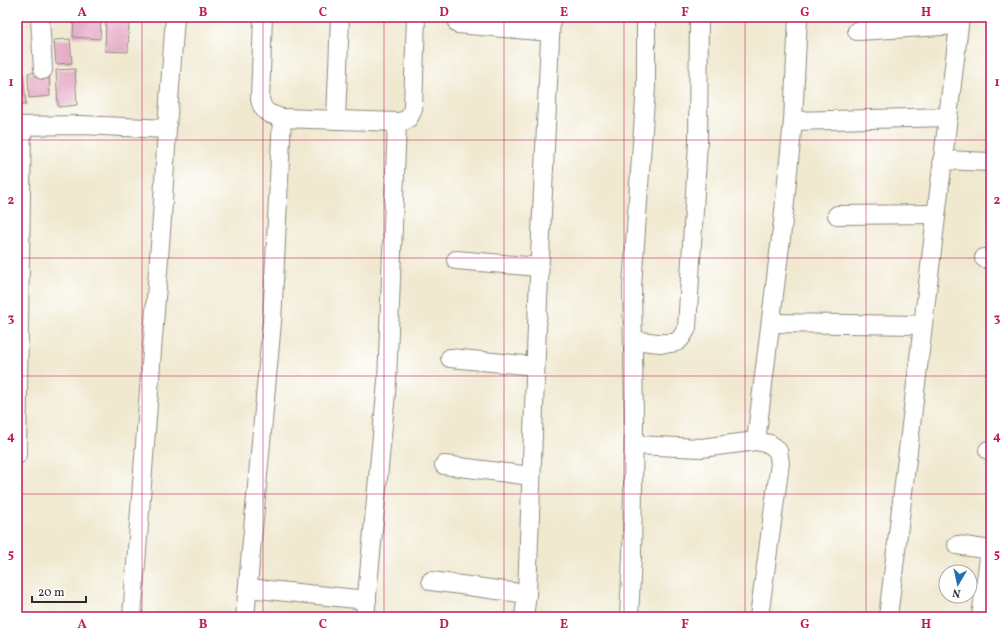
<svg xmlns="http://www.w3.org/2000/svg" width="1008" height="634" font-family="Vollkorn,serif">
<style>
.building{fill:#e3a5c2}
.lines{fill:none;stroke-linecap:round;stroke-linejoin:round}
.street-casing{stroke:#8e8a7e;stroke-width:20}
.street{stroke:#fff;stroke-width:18}
.grid{fill:none;stroke:#c2185b;stroke-width:1;stroke-opacity:0.55}
.neatline{fill:none;stroke:#c2185b;stroke-width:1.5}
.grid-label{font-size:13px;text-anchor:middle;font-weight:bold;fill:#c2185b}
</style>
<rect width="100%" height="100%" fill="#fff"/>
<filter id="ink" filterUnits="userSpaceOnUse"><feTurbulence type="fractalNoise" baseFrequency=".025" numOctaves="2"/><feDisplacementMap in="SourceGraphic" scale="8" xChannelSelector="R" yChannelSelector="G"/><feConvolveMatrix kernelMatrix="1 2 1 2 8 2 1 2 1" color-interpolation-filters="sRGB"/></filter>
<filter id="wash" filterUnits="userSpaceOnUse"><feTurbulence type="fractalNoise" baseFrequency=".012" numOctaves="4" result="noise"/><feDisplacementMap in="SourceGraphic" scale="16" xChannelSelector="R" yChannelSelector="G"/><feGaussianBlur stdDeviation="0.9" result="paint"/><feColorMatrix in="noise" values="0 0 0 0 0 0 0 0 0 0 0 0 0 0 0 0 0 1.4 0 .05"/><feComposite in="paint" operator="in"/></filter>
<g filter="url(#wash)">
<rect width="100%" height="100%" fill="#f0e9d0"/>
<g id="blocks">
<!-- building -->
<g class="building">
<polygon points="74,17 101,17 100,39 73,37"/>
<polygon points="106,19 129,20 128,52 105,51"/>
<polygon points="70,39 72,63 56,64 54,40"/>
<polygon points="75,69 77,105 58,107 56,70"/>
<polygon points="23,71 26,105 17,105 17,72"/>
<polygon points="49,72 50,96 29,98 28,73"/>
</g>
</g>
</g>
<g filter="url(#ink)">
<use href="#blocks" fill-opacity="0" stroke="#8e8a7e" stroke-width="1"/>
<g class="lines">
<!-- street casing -->
<g class="street-casing">
<g id="street">
<polyline points="40,17 43,70"/>
<path d="M263,17L260,99C263,113 269,114 282,118L397,122C408,121 410,118 413,108L416,17"/>
<polyline points="458,24 550,32"/>
<polyline points="857,31 959,25"/>
<polyline points="336,120 340,17"/>
<polyline points="793,121 948,117"/>
<polyline points="17,126 81,125 167,129"/>
<polyline points="942,160 991,162"/>
<polyline points="837,215 936,214"/>
<polyline points="984,258 991,259"/>
<polyline points="456,260 539,267"/>
<polyline points="771,323 922,325"/>
<path d="M633,340C643,341 670,346 678,341C682,338 684,333 687,328L698,142L699,17"/>
<polyline points="450,358 535,366"/>
<polyline points="756,441 783,221 793,121 798,17"/>
<polyline points="634,445 701,448 756,441 770,444 778,451 780,463 759,617"/>
<polyline points="988,450 991,450"/>
<polyline points="17,455 22,126"/>
<polyline points="444,465 531,476"/>
<polyline points="957,545 991,550"/>
<polyline points="431,581 527,594"/>
<polyline points="248,588 367,600"/>
<polyline points="132,617 162,218 167,129 175,17"/>
<polyline points="245,617 272,322 282,118"/>
<polyline points="365,617 387,382 397,122"/>
<polyline points="524,617 527,594 538,300 551,17"/>
<polyline points="629,617 632,556 634,420 632,287 646,86 646,17"/>
<polyline points="888,617 960,17"/>
<polyline points="981,617 990,550"/>
</g>
</g>
<!-- street -->
<use href="#street" class="street"/>
</g>
</g>
<!-- grid -->
<path class="grid" d="M142,17V617M263,17V617M384,17V617M504,17V617M624,17V617M745,17V617M866,17V617M17,140H991M17,258H991M17,376H991M17,494H991"/>
<!-- margin -->
<rect width="1008" height="634" fill="none" stroke="#fff" stroke-width="44"/>
<!-- north arrow -->
<g transform="translate(958 584) rotate(189)"><circle r="19" fill="#ffffff" stroke="#aaaaaa"/>
<path d="M0-3L7 15L0 10L-7 15Z" fill="#1f6fb2"/>
<text y="-6" font-size="11" font-weight="bold" text-anchor="middle" fill="#2b2b2b">N</text>
</g>
<!-- scale -->
<path d="M32 596v6h54v-6" fill="none" stroke="#2b2b2b" stroke-width="2"/>
<text x="38" y="596" font-size="12" fill="#2b2b2b" stroke="#ffffff" stroke-width="3" paint-order="stroke">20 m</text>
<rect x="22" y="22" width="964" height="590" class="neatline"/>
<g class="grid-label">
<text x="82" y="16">A</text>
<text x="203" y="16">B</text>
<text x="323" y="16">C</text>
<text x="444" y="16">D</text>
<text x="564" y="16">E</text>
<text x="685" y="16">F</text>
<text x="805" y="16">G</text>
<text x="926" y="16">H</text>
<text x="11" y="86">1</text>
<text x="997" y="86">1</text>
<text x="11" y="204">2</text>
<text x="997" y="204">2</text>
<text x="11" y="322">3</text>
<text x="997" y="322">3</text>
<text x="11" y="440">4</text>
<text x="997" y="440">4</text>
<text x="11" y="558">5</text>
<text x="997" y="558">5</text>
<text x="82" y="628">A</text>
<text x="203" y="628">B</text>
<text x="323" y="628">C</text>
<text x="444" y="628">D</text>
<text x="564" y="628">E</text>
<text x="685" y="628">F</text>
<text x="805" y="628">G</text>
<text x="926" y="628">H</text>
</g>
</svg>
